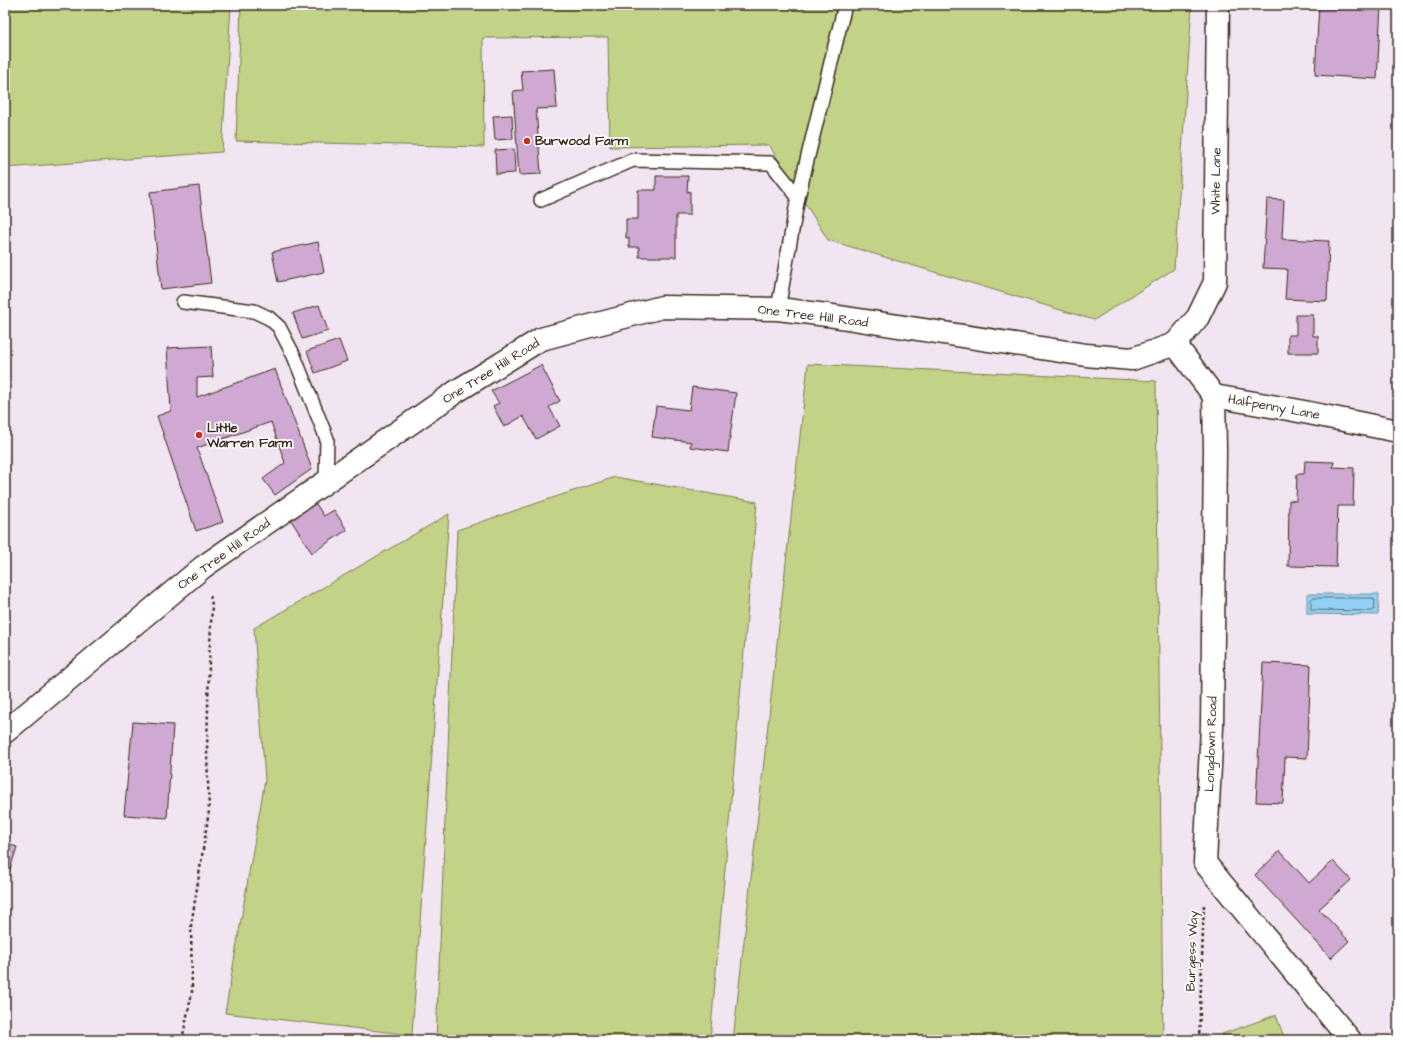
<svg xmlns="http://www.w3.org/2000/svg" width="1403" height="1045" font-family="'Architects Daughter',sans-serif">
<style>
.green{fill:#c2d286;stroke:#7e7e52}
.water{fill:#93d0f3;stroke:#708e9e}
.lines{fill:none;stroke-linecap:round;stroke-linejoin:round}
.shore{stroke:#5e6c73;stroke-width:1}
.building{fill:#cfa9d1;stroke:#3b2a1e}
.service-casing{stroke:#3b2a1e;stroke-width:16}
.minor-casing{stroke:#3b2a1e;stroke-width:25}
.path{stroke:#3b2a1e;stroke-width:2.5;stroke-dasharray:3 3;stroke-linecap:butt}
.service{stroke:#fff;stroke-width:13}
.minor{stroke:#fff;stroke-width:22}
.poi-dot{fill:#c8321e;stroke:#fff;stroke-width:1.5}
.labels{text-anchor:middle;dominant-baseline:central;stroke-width:3.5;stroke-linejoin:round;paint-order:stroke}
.poi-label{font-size:13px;font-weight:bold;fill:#3b2a1e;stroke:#fff;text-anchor:start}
.street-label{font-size:13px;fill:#3b2a1e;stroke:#fff}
</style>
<rect width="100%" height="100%" fill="#f1e5f1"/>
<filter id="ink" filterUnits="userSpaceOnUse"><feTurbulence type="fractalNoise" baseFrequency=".025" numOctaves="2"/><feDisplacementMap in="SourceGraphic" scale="8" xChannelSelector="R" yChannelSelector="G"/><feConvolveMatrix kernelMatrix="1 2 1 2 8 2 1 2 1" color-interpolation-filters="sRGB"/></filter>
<g filter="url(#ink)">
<!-- green -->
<g class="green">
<polygon points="5,5 231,5 222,152 5,168"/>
<polygon points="241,5 1192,5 1174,269 1094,320 828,240 769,145 610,147 608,37 483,38 484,147 236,141"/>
<polygon points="808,364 1156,381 1163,1040 733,1040"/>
<polygon points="615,477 757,502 710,1040 436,1040 457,530"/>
<polygon points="449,514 412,1035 225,1013 265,780 254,628"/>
<polygon points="1276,1015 1285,1040 1224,1040 1222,1034"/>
</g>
<!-- water -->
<polygon class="water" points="1307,594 1379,594 1378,615 1307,614"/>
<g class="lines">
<!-- shore -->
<polygon class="shore" points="1313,598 1373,598 1375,600 1374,610 1372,611 1312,610 1311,609 1311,600"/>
</g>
<!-- building -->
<g class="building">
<polygon points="1319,5 1381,5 1377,79 1315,75"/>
<polygon points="554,69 557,108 536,109 541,174 519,175 513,91 523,90 521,71"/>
<polygon points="512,115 513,139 495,140 493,116"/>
<polygon points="514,149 515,173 496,174 495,150"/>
<polygon points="656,176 688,176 687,192 690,191 690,215 676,215 676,257 639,257 639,247 629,247 629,238 626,238 626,219 638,219 638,190 656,190"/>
<polygon points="199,186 211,283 161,289 150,192"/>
<polygon points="1267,199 1284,200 1282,239 1329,241 1327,301 1285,299 1287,269 1263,268"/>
<polygon points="318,242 324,272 278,282 272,252"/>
<polygon points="319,305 328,331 302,339 293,313"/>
<polygon points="1296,315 1313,315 1313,336 1318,336 1318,353 1288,353 1288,335 1296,335"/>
<polygon points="339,340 347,361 315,373 307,351"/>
<polygon points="211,346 213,377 197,378 197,397 275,369 312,469 275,495 263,479 285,463 271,422 197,448 223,522 196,531 157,416 171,411 167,348"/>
<polygon points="541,365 560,401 549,407 560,426 536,439 523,416 504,427 493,406 499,403 491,391"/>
<polygon points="692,387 736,393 728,452 690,447 691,442 652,437 656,406 689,410"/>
<polygon points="1305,461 1334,462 1333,467 1354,468 1353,506 1338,506 1336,567 1288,566 1289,500 1296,501 1297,474 1304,474"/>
<polygon points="314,501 324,516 334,510 347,530 312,553 289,517"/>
<polygon points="1263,663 1311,665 1307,758 1285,757 1283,803 1256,802"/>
<polygon points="133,722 173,725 167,818 124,815"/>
<polygon points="5,843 17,847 5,885"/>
<polygon points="1280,851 1309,883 1333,861 1351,880 1319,909 1349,941 1331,958 1255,875"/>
</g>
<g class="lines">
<!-- service casing -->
<g class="service-casing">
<g id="service">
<polyline points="798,197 845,5"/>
<polyline points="541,200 633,160 771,163 798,197 778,309"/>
<polyline points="183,302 254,311 269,318 279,327 294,356 327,439 326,481"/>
</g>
</g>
<!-- minor casing -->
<g class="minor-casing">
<g id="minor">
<polyline points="1175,344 1198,317 1215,282 1218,5"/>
<polyline points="1175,344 1214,396 1294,410 1398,431"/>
<polyline points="1214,396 1215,449 1212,727 1205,863 1350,1040"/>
<polyline points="5,732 203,567 457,391 541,339 662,307 778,309 827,315 1086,355 1132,359 1175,344"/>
</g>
</g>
<!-- path -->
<g class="path">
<polyline points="182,1040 192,992 191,926 209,811 207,751 209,663 212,605 210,595"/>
<polyline points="1199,1040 1204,903"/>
</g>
<!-- service -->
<use href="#service" class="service"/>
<!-- minor -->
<use href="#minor" class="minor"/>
</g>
</g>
<!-- markers -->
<g class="poi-dot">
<circle cx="527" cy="141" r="4"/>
<circle cx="199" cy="435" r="4"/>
</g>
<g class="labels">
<!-- poi labels -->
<g class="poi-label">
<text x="535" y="141">Burwood Farm</text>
<text x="207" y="428">Little<tspan x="207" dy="15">Warren Farm</tspan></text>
</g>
<!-- street labels -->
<g class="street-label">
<text transform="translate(1216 181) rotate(-89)">White Lane</text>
<text transform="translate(813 316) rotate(7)">One Tree Hill Road</text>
<text transform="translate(491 371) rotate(-32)">One Tree Hill Road</text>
<text transform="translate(1274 407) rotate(10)">Halfpenny Lane</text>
<text transform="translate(224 554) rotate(-36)">One Tree Hill Road</text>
<text transform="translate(1211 744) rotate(-88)">Longdown Road</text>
<text transform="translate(1192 951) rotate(-88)">Burgess Way</text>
</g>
</g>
<!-- margin -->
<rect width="1403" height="1045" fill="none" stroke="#fff" stroke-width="20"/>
<rect x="10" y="10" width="1383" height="1025" fill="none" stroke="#3b2a1e" stroke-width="1.5" filter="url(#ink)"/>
</svg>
